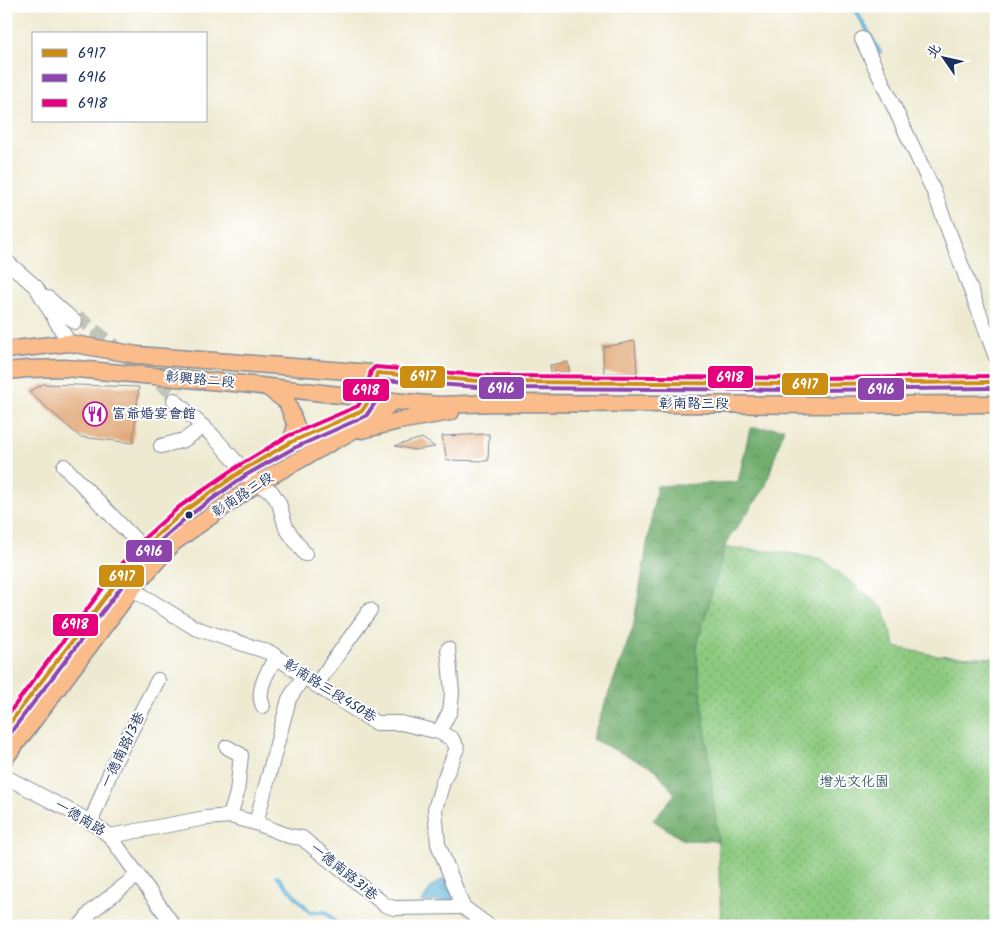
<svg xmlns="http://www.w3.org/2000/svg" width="1002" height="932" font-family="Kalam,'LXGW WenKai TC',sans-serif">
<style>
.forest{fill:url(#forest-crowns);stroke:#466e66}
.park{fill:url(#park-dots);stroke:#547c6f}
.water{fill:url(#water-ripples);stroke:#3c729c}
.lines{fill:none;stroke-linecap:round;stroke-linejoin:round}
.stream{stroke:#5db4da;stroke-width:4}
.building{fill:#e1a878}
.minor-tunnel{stroke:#c4c5ba;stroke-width:14;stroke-dasharray:14 7;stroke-linecap:butt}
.minor-casing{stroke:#848c98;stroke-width:16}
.major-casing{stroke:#848c98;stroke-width:19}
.minor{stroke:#fff;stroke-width:14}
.major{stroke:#f9bc8a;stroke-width:16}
.bus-1-casing{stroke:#fff;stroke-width:8}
.bus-2-casing{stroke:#fff;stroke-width:8}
.bus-3-casing{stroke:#fff;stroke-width:8}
.bus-1{stroke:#cb8e13;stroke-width:4}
.bus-2{stroke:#8e44ad;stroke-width:4}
.bus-3{stroke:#e5007d;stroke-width:4}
.bus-dot{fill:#1b2f5e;stroke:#fff;stroke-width:2}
.labels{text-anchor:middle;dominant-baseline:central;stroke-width:4;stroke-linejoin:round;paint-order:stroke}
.street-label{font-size:14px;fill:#1b2f5e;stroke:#fff}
.poi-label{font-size:14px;fill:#1b2f5e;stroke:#fff;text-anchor:start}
.park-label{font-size:14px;fill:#3d5e68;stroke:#fff}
.line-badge{stroke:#fff;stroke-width:2}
.badge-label{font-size:14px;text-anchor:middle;font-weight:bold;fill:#fff}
</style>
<defs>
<pattern id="forest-crowns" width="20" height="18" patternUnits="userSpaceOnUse" patternTransform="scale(1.25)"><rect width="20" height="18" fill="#72ae6e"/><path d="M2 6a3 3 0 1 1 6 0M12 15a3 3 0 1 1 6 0" fill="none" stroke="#5d8e5e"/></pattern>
<pattern id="park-dots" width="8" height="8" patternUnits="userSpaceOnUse" patternTransform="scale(1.25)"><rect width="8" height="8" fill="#8dca80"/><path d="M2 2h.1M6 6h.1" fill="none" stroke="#72a46c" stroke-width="1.8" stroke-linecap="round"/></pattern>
<pattern id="water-ripples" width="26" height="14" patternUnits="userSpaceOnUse" patternTransform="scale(1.25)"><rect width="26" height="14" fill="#5db4da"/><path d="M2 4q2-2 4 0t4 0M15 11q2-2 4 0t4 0" fill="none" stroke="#4c93b4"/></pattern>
</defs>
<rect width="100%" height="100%" fill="#fff"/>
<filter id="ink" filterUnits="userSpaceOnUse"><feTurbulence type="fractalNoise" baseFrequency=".02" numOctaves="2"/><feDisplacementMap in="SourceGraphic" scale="10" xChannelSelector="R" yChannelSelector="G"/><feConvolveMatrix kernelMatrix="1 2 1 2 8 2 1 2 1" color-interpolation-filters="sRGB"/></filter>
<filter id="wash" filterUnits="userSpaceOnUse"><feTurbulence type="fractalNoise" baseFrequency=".0096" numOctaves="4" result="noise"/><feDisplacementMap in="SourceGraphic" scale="20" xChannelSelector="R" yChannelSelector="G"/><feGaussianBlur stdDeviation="1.12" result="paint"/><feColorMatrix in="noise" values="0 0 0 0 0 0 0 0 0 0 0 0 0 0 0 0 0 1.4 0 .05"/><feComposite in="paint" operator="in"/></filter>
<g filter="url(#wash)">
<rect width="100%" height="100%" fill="#eeead1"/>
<!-- forest -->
<polygon class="forest" points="750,428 784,428 765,488 727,541 696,648 718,841 683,840 653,820 675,794 655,769 592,739 633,628 657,486 738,482"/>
<!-- park -->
<polygon class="park" points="725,548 782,552 822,559 884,609 895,647 935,655 996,658 996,926 721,926 718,841 696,648"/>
<!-- water -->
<polygon class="water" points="443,879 446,880 453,894 452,901 422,902 432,886"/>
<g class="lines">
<!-- stream -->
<g class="stream">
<polyline points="853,6 880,52"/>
<polyline points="277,876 310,912 326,912 339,926"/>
</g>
</g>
<g id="blocks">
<!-- building -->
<g class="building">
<polygon points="635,341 637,373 604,373 603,347"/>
<polygon points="568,362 569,372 551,372 550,365"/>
<polygon points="43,384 139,387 133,443 80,437 29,392"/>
<polygon points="489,434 488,461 447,460 442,436"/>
<polygon points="422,438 435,447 415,450 395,446"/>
</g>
</g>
</g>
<g filter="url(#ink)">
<use href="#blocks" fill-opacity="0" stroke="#848c98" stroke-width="1"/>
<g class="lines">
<!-- minor-tunnel -->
<polyline class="minor-tunnel" points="78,317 177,397"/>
<!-- minor casing -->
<g class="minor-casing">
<g id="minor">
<polyline points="862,39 934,192 996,357"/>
<polyline points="6,261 36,287 69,343"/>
<polyline points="48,298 75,322"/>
<polyline points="174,400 213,436 256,484 271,491 279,503 286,528 305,554"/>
<polyline points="161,446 184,440 197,431 204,427"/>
<polyline points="64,466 143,548"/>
<polyline points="132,589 195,628 271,653 316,685 376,723 401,723 439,732 452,739 457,748 443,782 435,809 438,844 463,907 489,926"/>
<polyline points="316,685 370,610"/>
<path d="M263,706C255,690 269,670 276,656"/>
<polyline points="439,732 450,711 452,693 448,649"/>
<polyline points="227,747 241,755 237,793 230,816"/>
<polyline points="6,777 91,822 110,836 174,926"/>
<polyline points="91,822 113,765 158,680"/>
<polyline points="256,823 289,699 304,676"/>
<polyline points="110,836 206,818 230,816 256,823 289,836 302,838 385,905 394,908 463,907"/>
<polyline points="80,926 92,911 138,875"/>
</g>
</g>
<!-- major casing -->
<g class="major-casing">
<g id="major">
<polyline points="6,350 69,343 137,355 491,382 815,384 996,382"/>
<polyline points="6,371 28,369 65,368 243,384 393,401 439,405 493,403 817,405 996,404"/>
<polyline points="267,387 287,402 296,426 291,442"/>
<polyline points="362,430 398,421 451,412"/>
<polyline points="6,728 111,588 143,548 183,512 243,470 291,442 362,411 371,397 377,373"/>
<polyline points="6,757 132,589 173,543 256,484 370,421 393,401"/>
</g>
</g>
<!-- minor -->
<use href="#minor" class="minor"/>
<!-- major -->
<use href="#major" class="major"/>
<!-- bus-1 casing -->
<g class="bus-1-casing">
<polyline id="bus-1" points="6,728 143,548 183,512 243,470 291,442 362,411 371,397 377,373 491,382 815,384 996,382"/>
</g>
<!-- bus-2 casing -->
<g class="bus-2-casing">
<polyline id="bus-2" points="11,732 148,552 187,517 246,475 294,448 366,416 377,400 382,380 491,388 815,390 996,388"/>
</g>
<!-- bus-3 casing -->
<g class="bus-3-casing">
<polyline id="bus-3" points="6,717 106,584 139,543 179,507 240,465 288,436 358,406 365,394 371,371 375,367 491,376 815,378 996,376"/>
</g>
<!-- bus-1 -->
<use href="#bus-1" class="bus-1"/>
<!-- bus-2 -->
<use href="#bus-2" class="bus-2"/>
<!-- bus-3 -->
<use href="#bus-3" class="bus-3"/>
</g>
</g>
<!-- icons -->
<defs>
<g id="restaurant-ring" transform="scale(1.25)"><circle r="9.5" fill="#fff" stroke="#b5179e" stroke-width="1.5"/><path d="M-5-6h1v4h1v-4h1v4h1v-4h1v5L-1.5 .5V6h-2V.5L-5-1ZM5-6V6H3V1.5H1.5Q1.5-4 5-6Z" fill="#b5179e"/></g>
</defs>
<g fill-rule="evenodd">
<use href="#restaurant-ring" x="95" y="414"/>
</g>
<!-- markers -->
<circle class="bus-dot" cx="189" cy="515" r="4.5"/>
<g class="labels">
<!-- street labels -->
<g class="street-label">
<text transform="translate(200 380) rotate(5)">彰興路二段</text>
<text x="694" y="404">彰南路三段</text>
<text transform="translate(243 495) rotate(-33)">彰南路三段</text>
<text transform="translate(330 691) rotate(32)">彰南路三段450巷</text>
<text transform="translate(123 750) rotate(-64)">一德南路13巷</text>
<text transform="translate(80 818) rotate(31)">一德南路</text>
<text transform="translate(344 872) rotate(39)">一德南路31巷</text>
</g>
<!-- poi labels -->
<g class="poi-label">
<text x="112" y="414">富爺婚宴會館</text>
</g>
<!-- park labels -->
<g class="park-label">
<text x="854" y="782">增光文化園</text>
</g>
</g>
<g class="line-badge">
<rect x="399" y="365" width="47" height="24" rx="5" fill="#cb8e13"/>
<rect x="707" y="365" width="47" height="24" rx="5" fill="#e5007d"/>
<rect x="781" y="372" width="48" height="24" rx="5" fill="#cb8e13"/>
<rect x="478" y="376" width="47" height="24" rx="5" fill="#8e44ad"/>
<rect x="857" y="377" width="48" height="24" rx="5" fill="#8e44ad"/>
<rect x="342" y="378" width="48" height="24" rx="5" fill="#e5007d"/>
<rect x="125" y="539" width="48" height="24" rx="5" fill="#8e44ad"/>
<rect x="98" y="564" width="47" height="24" rx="5" fill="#cb8e13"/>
<rect x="52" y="613" width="47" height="24" rx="5" fill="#e5007d"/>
</g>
<g class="badge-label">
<text x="423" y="381">6917</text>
<text x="730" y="382">6918</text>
<text x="805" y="389">6917</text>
<text x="501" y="393">6916</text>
<text x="881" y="394">6916</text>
<text x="366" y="395">6918</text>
<text x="149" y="556">6916</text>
<text x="122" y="581">6917</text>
<text x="75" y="629">6918</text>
</g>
<!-- margin -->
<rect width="1002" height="932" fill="none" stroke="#fff" stroke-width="25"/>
<!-- legend -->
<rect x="32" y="32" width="175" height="90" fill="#ffffff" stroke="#a4acbf"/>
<rect x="42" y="49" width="25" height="8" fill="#cb8e13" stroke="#a4acbf"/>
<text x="78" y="58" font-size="15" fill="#1b2f5e">6917</text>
<rect x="42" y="74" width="25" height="8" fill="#8e44ad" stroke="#a4acbf"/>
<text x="78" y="82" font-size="15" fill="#1b2f5e">6916</text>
<rect x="42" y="99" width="25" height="8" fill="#e5007d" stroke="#a4acbf"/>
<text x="78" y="108" font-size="15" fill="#1b2f5e">6918</text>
<!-- north arrow -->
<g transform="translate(944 58) rotate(304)" stroke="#ffffff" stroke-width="4" paint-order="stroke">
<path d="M0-4L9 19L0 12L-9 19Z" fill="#1b2f5e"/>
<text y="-8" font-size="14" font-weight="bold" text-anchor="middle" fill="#1b2f5e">北</text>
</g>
</svg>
